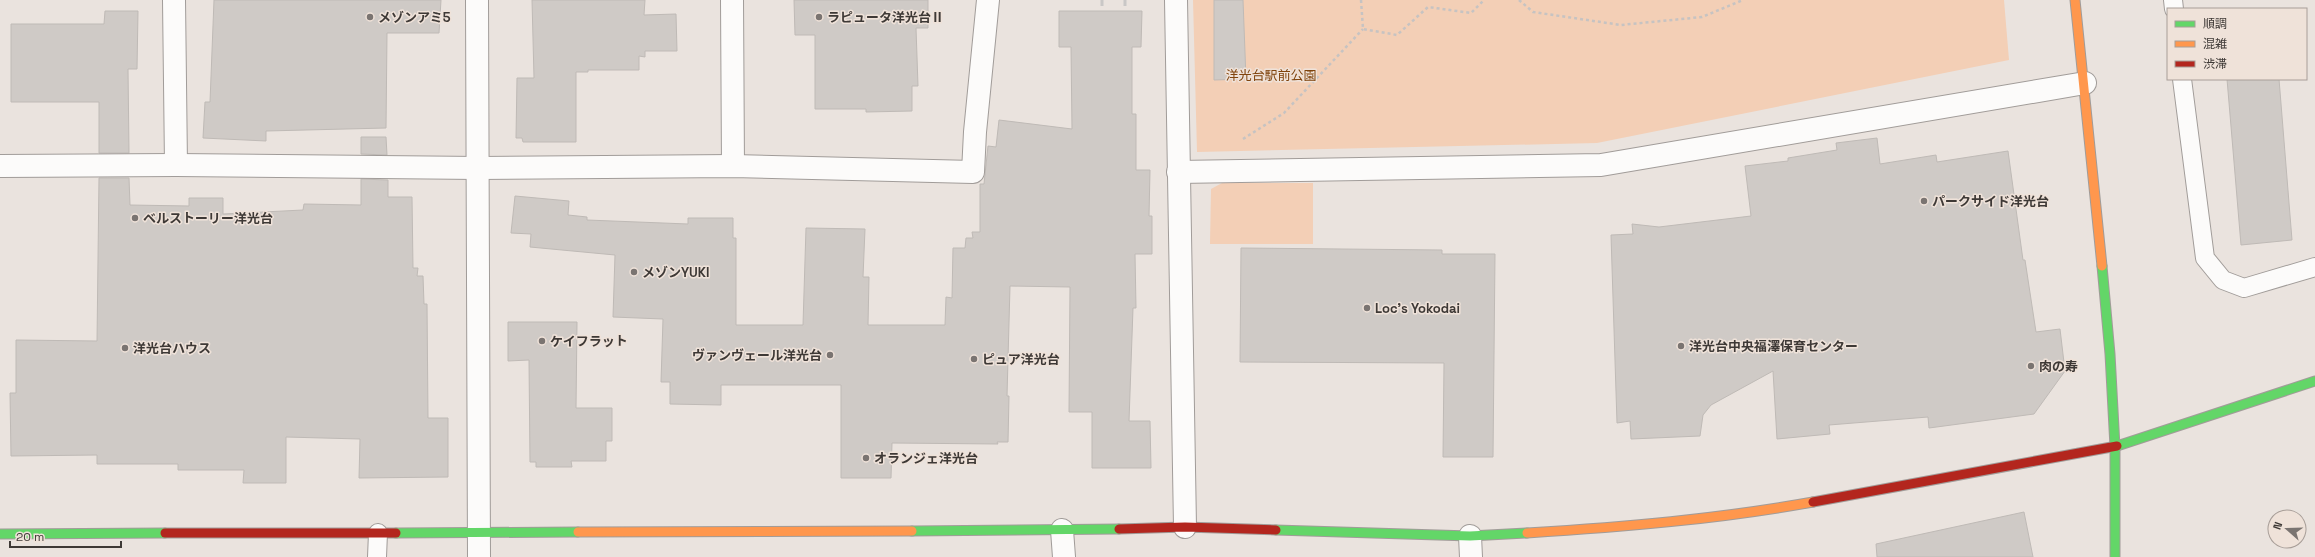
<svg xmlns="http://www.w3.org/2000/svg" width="2315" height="557" font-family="'Space Grotesk','Noto Sans JP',sans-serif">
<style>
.green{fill:#f3cfb6}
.building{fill:#cfcac6;stroke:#bfbab6}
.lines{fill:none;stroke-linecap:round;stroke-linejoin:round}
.lane-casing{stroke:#a19c99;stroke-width:20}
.street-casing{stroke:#a19c99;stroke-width:24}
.fast-casing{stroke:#a19c99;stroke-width:11}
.slow-casing{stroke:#a19c99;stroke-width:11}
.jam-casing{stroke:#a19c99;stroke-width:11}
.path{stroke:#c6c3c2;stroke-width:2.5;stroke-dasharray:3 3;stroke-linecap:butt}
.lane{stroke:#fcfbfa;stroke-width:18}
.street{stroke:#fcfbfa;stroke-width:22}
.fast{stroke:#63d668;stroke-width:9}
.slow{stroke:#ff974d;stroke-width:9}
.jam{stroke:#b3261e;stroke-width:9}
.rail{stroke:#c9c7c6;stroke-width:3;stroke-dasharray:7 7;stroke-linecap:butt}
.poi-dot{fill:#7a7471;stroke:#efe2d9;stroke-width:1.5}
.labels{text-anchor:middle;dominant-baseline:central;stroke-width:3;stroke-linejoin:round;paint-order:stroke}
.poi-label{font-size:13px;font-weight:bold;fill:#3e3936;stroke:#efe2d9;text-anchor:start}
.park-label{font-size:13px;fill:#80440d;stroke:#efe2d9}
</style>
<rect width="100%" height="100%" fill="#eae3de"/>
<!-- green -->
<g class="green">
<polygon points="1193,0 2004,0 2009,60 1597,143 1197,152"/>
<polygon points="1222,183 1313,183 1313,244 1210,244 1211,189"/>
</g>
<!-- building -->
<g class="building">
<polygon points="214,0 441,0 439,33 387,33 386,128 266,131 266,141 203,138 205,102 210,102"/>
<polygon points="532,0 645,0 644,15 676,14 677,51 645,51 645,57 639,56 639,70 588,70 588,72 576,72 576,142 523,142 522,138 516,138 517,78 534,78"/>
<polygon points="794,0 928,0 928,28 916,28 918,86 912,86 912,111 866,112 866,109 815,109 815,35 795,35"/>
<polygon points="1214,0 1243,0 1246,79 1214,80"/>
<polygon points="105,11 138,11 137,69 128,69 129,153 99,153 99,102 11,102 11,24 104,24"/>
<polygon points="1059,11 1142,11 1141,47 1132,47 1132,114 1136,114 1136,170 1150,170 1149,216 1152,216 1152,254 1135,254 1136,308 1133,308 1129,421 1150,421 1151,468 1092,468 1092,412 1069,412 1070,287 1010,286 1007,396 1009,396 1008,442 997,442 998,444 892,443 891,478 841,478 841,385 721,385 721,405 670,404 670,382 661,382 663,319 613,317 615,255 530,247 531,234 511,233 515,196 569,201 568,215 587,217 587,220 688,224 688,218 733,218 733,238 736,238 736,325 803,325 806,228 865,229 863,277 869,277 868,325 945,325 946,297 952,298 953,248 965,248 966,238 973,238 972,232 980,232 980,184 984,184 988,146 996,147 999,120 1072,129 1071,47 1059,47"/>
<polygon points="2227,79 2279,79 2292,240 2241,245"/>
<polygon points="361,137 386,137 387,155 361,154"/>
<polygon points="1877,138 1880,164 1936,155 1937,162 2008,151 2023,260 2025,260 2036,332 2060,329 2065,371 2034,414 1929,428 1928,417 1829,425 1830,434 1777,439 1773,371 1711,405 1703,415 1700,436 1631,439 1630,421 1617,423 1611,235 1633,234 1632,224 1659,227 1751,216 1745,166 1788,161 1788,158 1837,150 1836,143"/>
<polygon points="99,178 129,178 130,205 189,206 189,198 223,198 223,214 303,210 304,204 361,205 361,179 388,180 388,197 412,197 413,268 418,268 417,276 423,276 424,304 427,304 428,418 448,418 448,477 359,478 360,439 286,437 286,483 243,483 244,470 178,470 178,464 97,464 97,455 11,456 10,393 16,393 16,340 97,341"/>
<polygon points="1241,248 1442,250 1442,254 1495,254 1493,457 1443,457 1444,363 1240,362"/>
<polygon points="508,322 577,322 576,408 612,408 612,441 606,441 606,461 571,461 572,467 536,467 536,462 530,462 529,360 508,361"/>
<polygon points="2024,512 2033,557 1877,557 1876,544"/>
</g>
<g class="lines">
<!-- lane casing -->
<g class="lane-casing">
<g id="lane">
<polyline points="2173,0 2174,9"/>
<polyline points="2182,79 2205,258 2223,280 2244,288 2315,267"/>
<polyline points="377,557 378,533"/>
</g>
</g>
<!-- street casing -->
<g class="street-casing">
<g id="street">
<polyline points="174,0 176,165"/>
<polyline points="477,0 479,557"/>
<polyline points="732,0 733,166"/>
<polyline points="1176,0 1185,527"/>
<polyline points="0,166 176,165 478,168 733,166 973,172 975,132 988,0"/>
<polyline points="1178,172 1601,165 2085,83"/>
<polyline points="1062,530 1064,557"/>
<polyline points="1470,536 1471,557"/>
</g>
</g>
<!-- fast casing -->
<g class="fast-casing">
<g id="fast">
<polyline points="2102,266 2110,354 2115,447 2115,557"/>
<polyline points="2117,446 2315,381"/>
<polyline points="1276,530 1470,536 1527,533"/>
<polyline points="912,531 1119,529"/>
<polyline points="396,533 578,532"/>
<polyline points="0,534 165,533"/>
</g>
</g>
<!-- slow casing -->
<g class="slow-casing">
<g id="slow">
<polyline points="2075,0 2102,266"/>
<polyline points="578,532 912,531"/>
<path d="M1527,533C1623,527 1719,519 1813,502"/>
</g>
</g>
<!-- jam casing -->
<g class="jam-casing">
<g id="jam">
<polyline points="1813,502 2117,446"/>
<polyline points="1119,529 1185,527 1276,530"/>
<polyline points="165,533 396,533"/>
</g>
</g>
<!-- path -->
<g class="path">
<polyline points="1361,0 1363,29 1397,35 1428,7 1471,13 1484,0"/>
<polyline points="1519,0 1533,12 1621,25 1702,17 1743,0"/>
<polyline points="1243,139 1284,113 1363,29"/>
</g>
<!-- lane -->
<use href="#lane" class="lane"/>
<!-- street -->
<use href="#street" class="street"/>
<!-- fast -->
<use href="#fast" class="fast"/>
<!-- slow -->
<use href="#slow" class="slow"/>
<!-- jam -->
<use href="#jam" class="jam"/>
<!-- rail -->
<g class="rail">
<polyline points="1102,0 1102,6"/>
<polyline points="1125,0 1125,6"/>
</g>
</g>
<!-- markers -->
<g class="poi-dot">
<circle cx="370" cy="17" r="4"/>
<circle cx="819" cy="17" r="4"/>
<circle cx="1924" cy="201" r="4"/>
<circle cx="135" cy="218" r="4"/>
<circle cx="634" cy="272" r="4"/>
<circle cx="1367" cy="308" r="4"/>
<circle cx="542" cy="341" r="4"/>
<circle cx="1681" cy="346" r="4"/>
<circle cx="125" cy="348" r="4"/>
<circle cx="830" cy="355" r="4"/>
<circle cx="974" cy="359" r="4"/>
<circle cx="2031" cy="366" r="4"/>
<circle cx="866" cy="458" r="4"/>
</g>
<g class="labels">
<!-- poi labels -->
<g class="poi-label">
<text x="378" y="17">メゾンアミ5</text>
<text x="827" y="17">ラピュータ洋光台Ⅱ</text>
<text x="1932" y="201">パークサイド洋光台</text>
<text x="143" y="218">ベルストーリー洋光台</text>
<text x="642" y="272">メゾンYUKI</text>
<text x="1375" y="308">Loc's Yokodai</text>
<text x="550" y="341">ケイフラット</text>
<text x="1689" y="346">洋光台中央福澤保育センター</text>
<text x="133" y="348">洋光台ハウス</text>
<text x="822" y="355" text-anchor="end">ヴァンヴェール洋光台</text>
<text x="982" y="359">ピュア洋光台</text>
<text x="2039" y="366">肉の寿</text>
<text x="874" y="458">オランジェ洋光台</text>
</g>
<!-- park labels -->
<g class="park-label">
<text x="1271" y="75">洋光台駅前公園</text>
</g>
</g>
<!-- legend -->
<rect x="2167" y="8" width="140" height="72" fill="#efe2d9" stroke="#a89e98"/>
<rect x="2175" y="21" width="20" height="6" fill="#63d668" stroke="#a89e98"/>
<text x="2203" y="28" font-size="12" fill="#3e3936">順調</text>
<rect x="2175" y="41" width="20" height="6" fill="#ff974d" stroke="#a89e98"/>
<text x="2203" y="48" font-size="12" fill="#3e3936">混雑</text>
<rect x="2175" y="61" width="20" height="6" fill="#b3261e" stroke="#a89e98"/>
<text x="2203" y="68" font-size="12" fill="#3e3936">渋滞</text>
<!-- north arrow -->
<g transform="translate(2287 529) rotate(290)"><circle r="19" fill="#efe2d9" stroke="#a89e98"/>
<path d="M0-3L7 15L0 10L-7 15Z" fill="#7a7471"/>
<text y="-6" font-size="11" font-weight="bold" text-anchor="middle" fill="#3e3936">N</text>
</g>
<!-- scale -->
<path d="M10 541v6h111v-6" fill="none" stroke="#3e3936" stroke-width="2"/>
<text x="16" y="541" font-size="12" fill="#3e3936" stroke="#efe2d9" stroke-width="3" paint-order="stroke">20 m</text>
</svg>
